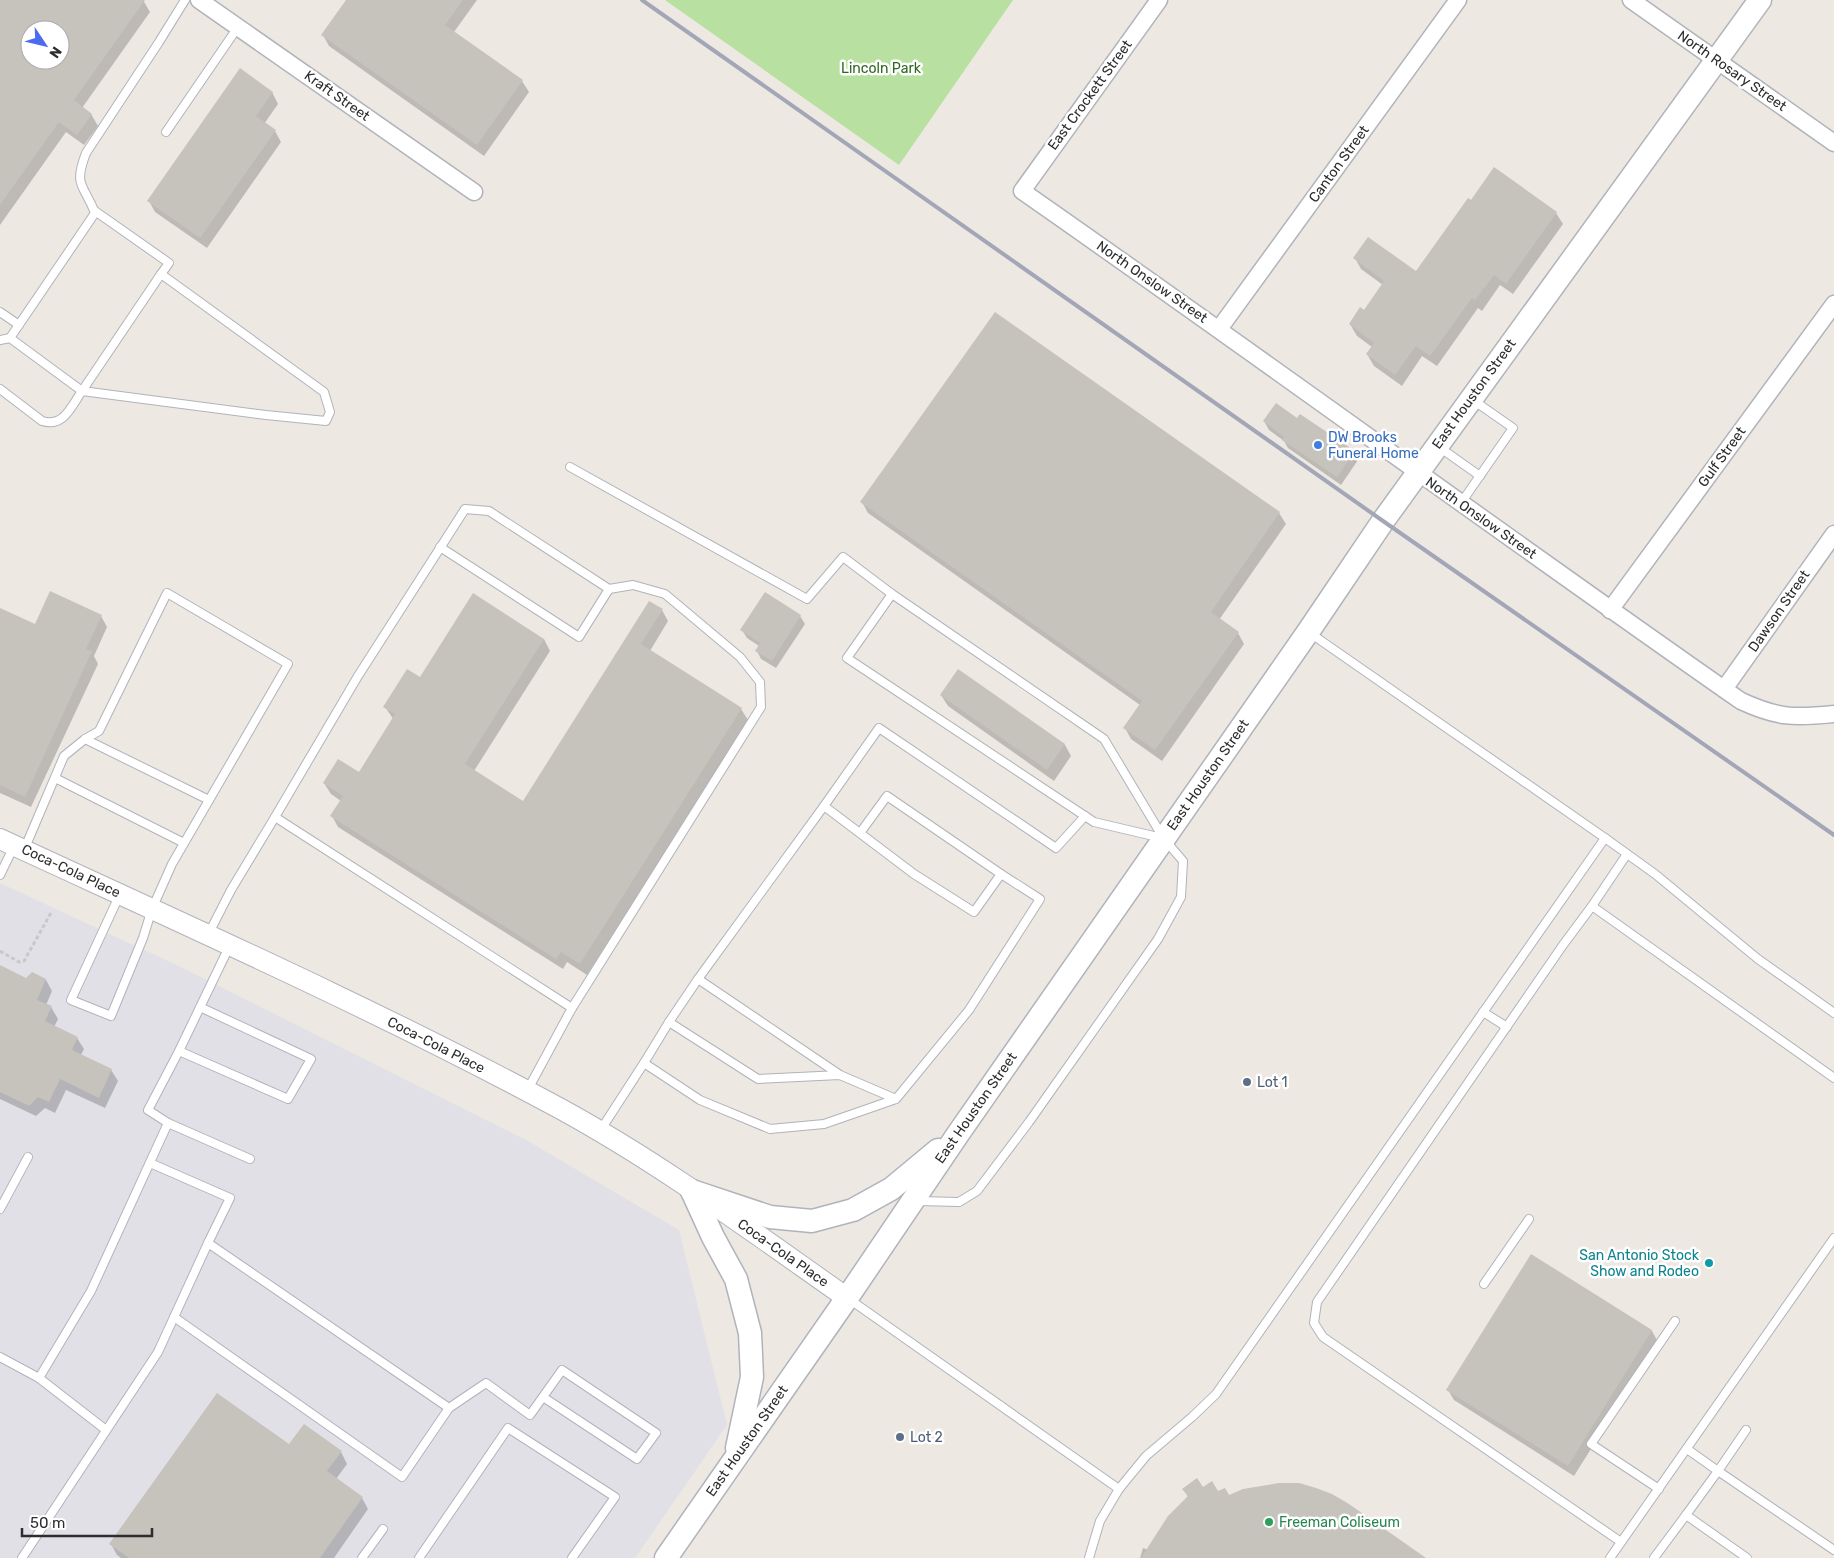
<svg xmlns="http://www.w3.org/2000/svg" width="1834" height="1558" font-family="Rubik,sans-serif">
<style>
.industrial{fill:#e2e0e7}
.green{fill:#b7e0a1}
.shadow{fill:#0003;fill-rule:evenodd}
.building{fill:#c6c2bc;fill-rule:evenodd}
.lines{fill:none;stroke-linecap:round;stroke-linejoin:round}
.service-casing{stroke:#b1b3bc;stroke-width:10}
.minor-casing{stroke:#b1b3bc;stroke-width:19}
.tertiary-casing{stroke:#b1b3bc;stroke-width:22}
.secondary-casing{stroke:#b1b3bc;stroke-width:25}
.path{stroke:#c8c8c8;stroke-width:3;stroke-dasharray:4 2.5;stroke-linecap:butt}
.service{stroke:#fff;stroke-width:8}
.minor{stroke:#fff;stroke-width:16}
.tertiary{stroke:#fff;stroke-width:20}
.secondary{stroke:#fff;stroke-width:22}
.rail{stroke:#a3a6b6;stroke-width:4}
.shop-dot{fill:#3f7fe0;stroke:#fff;stroke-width:2}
.service-dot{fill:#5c6f8a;stroke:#fff;stroke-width:2}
.culture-dot{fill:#0f9aa8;stroke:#fff;stroke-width:2}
.leisure-dot{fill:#2e9e5b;stroke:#fff;stroke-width:2}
.labels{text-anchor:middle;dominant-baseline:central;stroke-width:5;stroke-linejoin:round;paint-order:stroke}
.park-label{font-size:14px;fill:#2f681f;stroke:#fff}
.street-label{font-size:14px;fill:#2d2d2d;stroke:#fff}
.shop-label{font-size:14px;fill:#366cbe;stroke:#fff;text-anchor:start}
.service-label{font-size:14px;fill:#4e5e75;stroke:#fff;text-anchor:start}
.culture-label{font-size:14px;fill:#0d838f;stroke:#fff;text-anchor:end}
.leisure-label{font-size:14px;fill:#27864d;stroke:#fff;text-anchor:start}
</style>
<rect width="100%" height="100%" fill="#ede8e1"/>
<!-- industrial -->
<polygon class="industrial" points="0,883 183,968 528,1141 679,1230 727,1425 635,1558 0,1558"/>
<!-- green -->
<polygon class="green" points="665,0 1013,0 899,165"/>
<!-- shadow -->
<g class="shadow">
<path d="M0,0H143L150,12L82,108L91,114L98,126L84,145L66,132L0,225ZM30,30H60V60H30Z"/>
<polygon points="347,0 477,0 454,32 522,81 529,92 484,156 329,46 323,35"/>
<polygon points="272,92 278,104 264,124 275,131 281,142 207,248 155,212 149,201"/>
<polygon points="1471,201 1556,213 1563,224 1513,294 1500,285 1482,311 1478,308 1437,366 1422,356 1402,386 1374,366 1367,354 1372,347 1357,336 1350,324 1364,311 1383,285 1361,269 1355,258 1416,273"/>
<polygon points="1297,420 1354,452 1358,460 1341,485 1288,448 1284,441 1269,430 1264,421"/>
<polygon points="862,502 1279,513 1286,524 1219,620 1238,633 1244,644 1162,761 1131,739 1125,728 1140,705 868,513"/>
<polygon points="0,610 35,626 101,616 107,627 94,656 98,664 31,807 0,793"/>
<polygon points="662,610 668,621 650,651 741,709 748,720 587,975 567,962 563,969 338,827 332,816 341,801 331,794 324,783 359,774 394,720 385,707 421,679 544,639 550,651 474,771 523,802"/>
<polygon points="800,616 805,624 776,668 761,659 757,651 759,646 747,638 742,630"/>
<polygon points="958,671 1065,745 1071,756 1054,781 948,706 941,695"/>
<polygon points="0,966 26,979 46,980 52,991 46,1005 51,1007 58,1019 54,1027 77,1038 84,1049 81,1055 111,1070 118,1081 105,1108 66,1090 55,1113 45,1108 36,1116 0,1099"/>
<polygon points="1532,1256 1652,1331 1658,1342 1574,1476 1454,1400 1448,1390"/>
<polygon points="289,1446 341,1452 347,1464 336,1479 362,1498 368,1509 334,1558 121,1558 117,1555 111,1544"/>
<polygon points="1203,1488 1218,1493 1424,1558 1140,1558 1143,1548 1148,1550 1188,1497 1184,1489"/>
</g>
<!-- building -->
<g class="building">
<path d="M0,0H145L74,100L92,114L77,135L59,122L0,205ZM30,30H60V60H30Z"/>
<polygon points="346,0 463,0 445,25 523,80 477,145 321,35"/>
<polygon points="240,68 273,92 256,116 276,130 200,238 147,201"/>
<polygon points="1494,167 1557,212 1506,284 1494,275 1475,300 1472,298 1430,356 1416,346 1395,375 1366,354 1374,343 1349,324 1360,307 1364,310 1384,281 1353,258 1368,237 1416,271 1468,198 1471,200"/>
<polygon points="995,312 1280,512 1211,612 1239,632 1155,750 1123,728 1142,701 860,502"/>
<polygon points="1276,403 1297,418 1300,414 1355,451 1337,477 1282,440 1284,437 1263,421"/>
<polygon points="50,591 102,615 86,649 92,651 25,797 0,785 0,608 35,624"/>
<polygon points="765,592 801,615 772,661 755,651 760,643 740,630"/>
<polygon points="473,593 544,639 465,764 523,801 649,601 663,609 641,644 742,708 580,964 561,952 556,959 330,816 343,796 323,783 338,759 359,772 395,714 383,707 407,669 420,677"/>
<polygon points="958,669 1065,744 1047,770 940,695"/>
<polygon points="0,965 26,978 32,972 46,979 37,1000 52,1006 45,1021 78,1037 72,1050 112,1069 99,1098 60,1079 49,1102 38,1097 29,1106 0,1092"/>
<polygon points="1531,1254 1652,1330 1568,1466 1446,1390"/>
<polygon points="217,1393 289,1444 304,1424 342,1451 327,1471 363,1497 320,1558 129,1558 109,1544"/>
<polygon points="1197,1478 1203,1487 1212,1481 1218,1491 1225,1488 1229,1495 1243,1489 1279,1483 1299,1483 1316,1488 1332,1494 1349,1504 1426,1558 1141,1558 1168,1516 1188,1496 1182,1489"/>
</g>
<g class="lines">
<!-- service casing -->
<g class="service-casing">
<g id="service">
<polyline points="166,132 238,27"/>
<polyline points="0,312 19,325"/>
<polyline points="10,338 82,391 161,274 169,263 95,211"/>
<path d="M0,340L10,338L95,213C84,184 73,187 86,153L159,42L185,0"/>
<path d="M0,389L42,421C64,428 72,405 82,391L266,415L326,421L330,412L324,392L161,274"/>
<polyline points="1439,447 1480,476"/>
<polyline points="570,467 807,599 843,557 892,594"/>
<polyline points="1461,503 1513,428 1473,400"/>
<polyline points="85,739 209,800"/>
<polyline points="55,778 184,843"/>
<polyline points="275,817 358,676 465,509 489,511 609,589 579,637 440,547"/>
<polyline points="860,833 887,796 1001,874 974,912 914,874 824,806 879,728 1056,848 1085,816"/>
<polyline points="1605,838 1655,874 1758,959 1834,1013"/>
<polyline points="24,850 64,756 85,739 99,731 167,593 288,664 172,864 152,909 143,938 111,1016 71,1000 120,894"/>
<polyline points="0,875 14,846"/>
<polyline points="1592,906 1627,854"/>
<polyline points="209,933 231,890 275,817 572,1008 527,1091"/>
<polyline points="698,979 824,806"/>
<polyline points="200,1007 311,1059 288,1099 179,1051 229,947"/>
<polyline points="572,1008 761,707 760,682 740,657 665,594 633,585 609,589"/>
<polyline points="1483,1012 1507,1027"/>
<polyline points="669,1022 698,979 840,1075"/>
<polyline points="896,1099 840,1075 758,1079 669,1022 644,1063 700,1100 770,1129 824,1124 896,1099 969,1010 1040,899 1001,874"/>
<polyline points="168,1123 148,1110 179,1051"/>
<polyline points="600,1131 644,1063"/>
<polyline points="150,1163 230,1198 208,1243"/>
<polyline points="918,1201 959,1202 977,1191 1029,1122 1158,939 1181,897 1183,861 1164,839 1104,739 892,594 847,658 1094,822 1162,838"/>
<polyline points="0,1209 28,1157"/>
<polyline points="1484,1284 1529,1219"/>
<polyline points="849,1299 1119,1489"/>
<polyline points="174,1317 402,1477 449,1408"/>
<polyline points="0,1357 39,1378"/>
<polyline points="106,1430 39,1378 91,1291 168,1123 250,1159"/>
<polyline points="1746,1430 1718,1471 1834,1550"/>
<polyline points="1687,1449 1718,1471 1686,1515 1747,1558"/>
<polyline points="1659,1489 1591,1444 1675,1321"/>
<polyline points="1621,1542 1323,1337 1314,1323 1317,1302 1563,945 1592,906 1834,1078"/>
<polyline points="22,1558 158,1352 208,1243 449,1408 486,1383 530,1415 562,1370 656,1433 637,1459 543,1397"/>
<polyline points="362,1558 383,1529"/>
<polyline points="419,1558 508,1428 615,1497 572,1558"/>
<polyline points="1089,1558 1100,1521 1119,1489 1146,1456 1192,1417 1216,1394 1605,838 1310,633"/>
<polyline points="1610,1558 1834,1238"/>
<polyline points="1654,1558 1686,1515"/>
</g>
</g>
<!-- minor casing -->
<g class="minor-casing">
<g id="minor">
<polyline points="199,0 474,192"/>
<path d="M1159,0L1022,191C1263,359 1500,533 1741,701C1778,718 1794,718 1834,714"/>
<polyline points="1631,0 1834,143"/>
<polyline points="1219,329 1458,0"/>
<polyline points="1610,610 1834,304"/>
<polyline points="1724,689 1834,534"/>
</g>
</g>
<!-- tertiary casing -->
<g class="tertiary-casing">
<path id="tertiary" d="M0,839C188,926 377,1010 559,1108C660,1163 753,1232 847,1298"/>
</g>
<!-- secondary casing -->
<g class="secondary-casing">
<g id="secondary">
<polyline points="692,1191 770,1217 812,1221 853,1210 891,1189 938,1150"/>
<polyline points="692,1191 713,1237 736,1279 750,1333 752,1377 737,1448"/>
<polyline points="666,1558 847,1298 958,1134 1308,632 1383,521 1760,0"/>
</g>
</g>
<!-- path -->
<polyline class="path" points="0,951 19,962 24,961 52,911"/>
<!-- service -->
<use href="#service" class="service"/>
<!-- minor -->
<use href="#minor" class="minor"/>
<!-- tertiary -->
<use href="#tertiary" class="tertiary"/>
<!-- secondary -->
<use href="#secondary" class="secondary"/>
<!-- rail -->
<polyline class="rail" points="642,0 1383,521 1834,835"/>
</g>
<!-- markers -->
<circle class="shop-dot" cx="1318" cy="445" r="5"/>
<g class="service-dot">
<circle cx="1247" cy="1082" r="5"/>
<circle cx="900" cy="1437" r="5"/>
</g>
<circle class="culture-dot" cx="1709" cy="1263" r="5"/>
<circle class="leisure-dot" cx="1269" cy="1522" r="5"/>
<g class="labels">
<!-- park labels -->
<g class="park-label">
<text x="881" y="68">Lincoln Park</text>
</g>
<!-- street labels -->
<g class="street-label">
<text transform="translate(1732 71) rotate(35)">North Rosary Street</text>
<text transform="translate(1090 95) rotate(-54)">East Crockett Street</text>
<text transform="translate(337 96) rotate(35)">Kraft Street</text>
<text transform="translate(1339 164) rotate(-54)">Canton Street</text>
<text transform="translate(1152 282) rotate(35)">North Onslow Street</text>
<text transform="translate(1474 394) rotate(-54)">East Houston Street</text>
<text transform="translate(1722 457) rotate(-54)">Gulf Street</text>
<text transform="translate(1481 518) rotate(35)">North Onslow Street</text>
<text transform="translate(1779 611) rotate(-55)">Dawson Street</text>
<text transform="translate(1208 775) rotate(-55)">East Houston Street</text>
<text transform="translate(71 871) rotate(25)">Coca-Cola Place</text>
<text transform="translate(436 1045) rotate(27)">Coca-Cola Place</text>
<text transform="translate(976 1108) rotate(-55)">East Houston Street</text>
<text transform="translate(783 1253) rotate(35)">Coca-Cola Place</text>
<text transform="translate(747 1441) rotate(-55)">East Houston Street</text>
</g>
<!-- shop labels -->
<g class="shop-label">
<text x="1328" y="437">DW Brooks<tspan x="1328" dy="16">Funeral Home</tspan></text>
</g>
<!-- service labels -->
<g class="service-label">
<text x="1257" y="1082">Lot 1</text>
<text x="910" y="1437">Lot 2</text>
</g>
<!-- culture labels -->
<g class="culture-label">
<text x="1699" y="1255">San Antonio Stock<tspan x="1699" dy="16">Show and Rodeo</tspan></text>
</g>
<!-- leisure labels -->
<g class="leisure-label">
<text x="1279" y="1522">Freeman Coliseum</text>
</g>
</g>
<!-- north arrow -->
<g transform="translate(45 45) rotate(125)"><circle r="24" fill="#ffffff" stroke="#ababab"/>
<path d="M0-4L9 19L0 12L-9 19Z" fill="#4b6bf0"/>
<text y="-8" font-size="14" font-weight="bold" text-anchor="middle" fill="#2d2d2d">N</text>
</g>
<!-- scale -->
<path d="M22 1528v8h130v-8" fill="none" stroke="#2d2d2d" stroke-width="2.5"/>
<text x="30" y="1528" font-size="15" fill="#2d2d2d" stroke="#ffffff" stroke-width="4" paint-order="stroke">50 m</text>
</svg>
